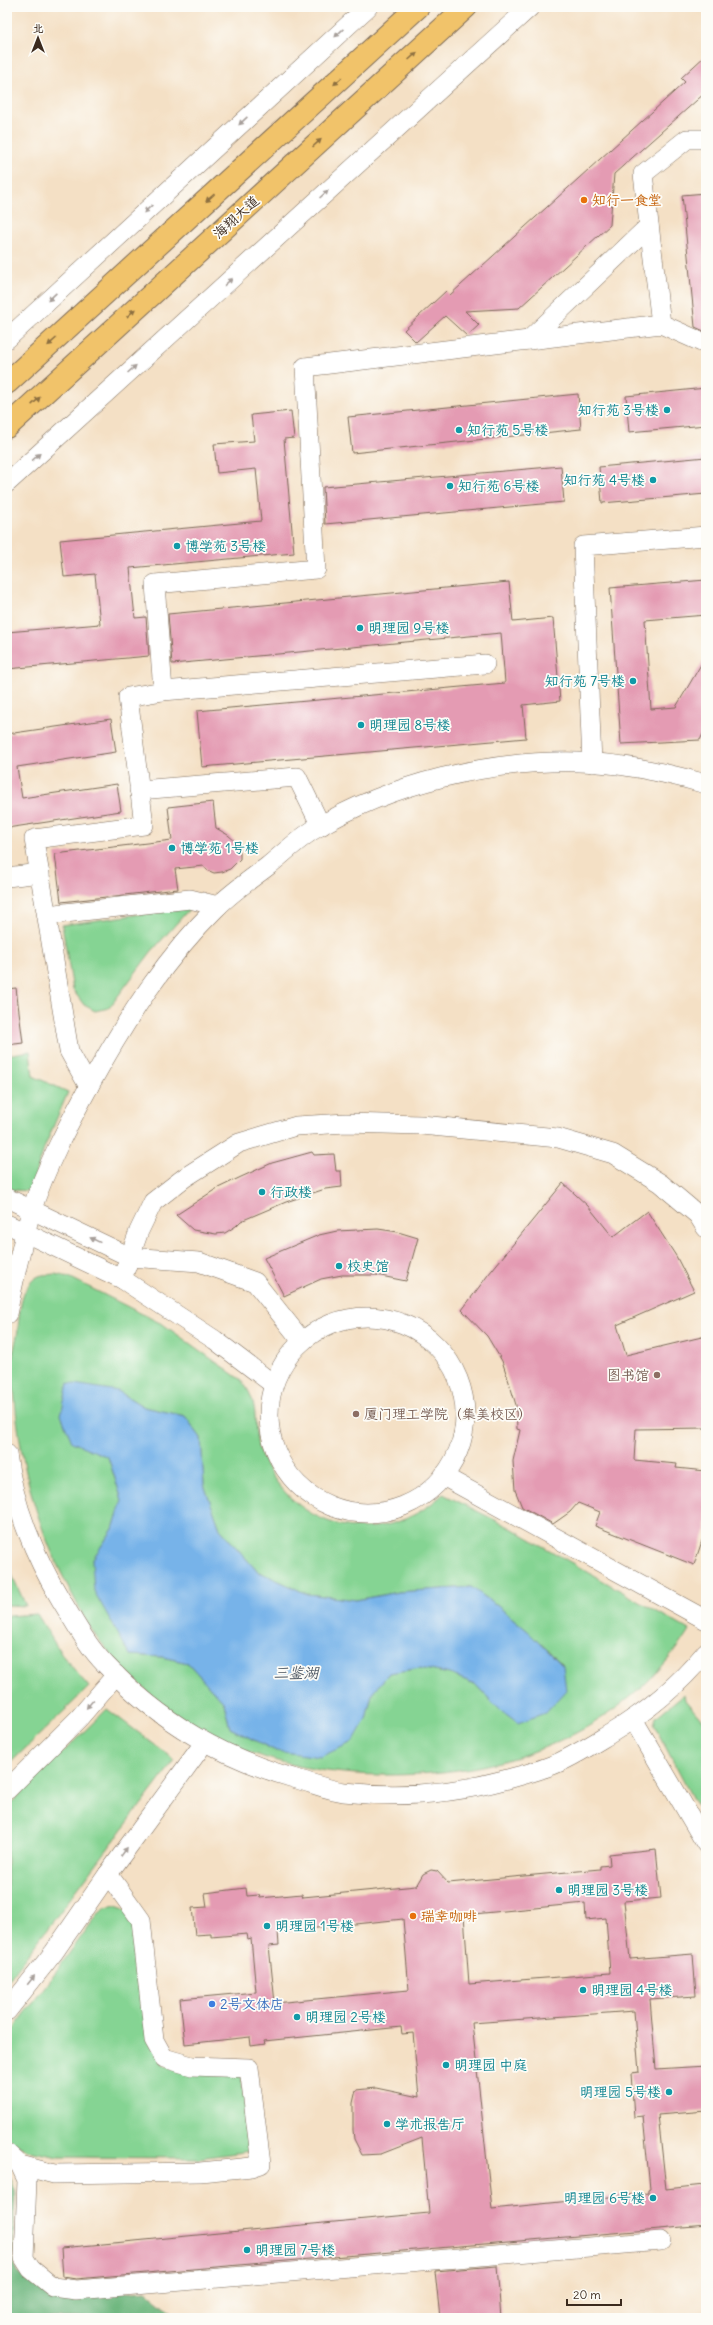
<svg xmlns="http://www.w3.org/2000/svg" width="713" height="2325" font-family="Delius,'LXGW WenKai TC',sans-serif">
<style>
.green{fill:#85d493;stroke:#607f58;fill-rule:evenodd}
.forest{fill:#6cb67d;stroke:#54704e}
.water{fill:#77b3e9;stroke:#596e84}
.building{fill:#e49bb3;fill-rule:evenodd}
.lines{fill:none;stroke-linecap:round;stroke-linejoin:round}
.minor-casing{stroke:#7c6a58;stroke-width:20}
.highway-casing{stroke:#7c6a58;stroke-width:24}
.minor{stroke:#fff;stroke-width:19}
.highway{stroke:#f1c36a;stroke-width:22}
.oneway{fill:#a79f9a}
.oneway2{fill:#8d6f40}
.food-dot{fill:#e8710a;stroke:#fdfcf7;stroke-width:1.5}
.culture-dot{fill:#0f9aa8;stroke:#fdfcf7;stroke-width:1.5}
.education-dot{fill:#8d6e63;stroke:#fdfcf7;stroke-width:1.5}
.shop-dot{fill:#3f7fe0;stroke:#fdfcf7;stroke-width:1.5}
.labels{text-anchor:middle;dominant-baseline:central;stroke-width:3.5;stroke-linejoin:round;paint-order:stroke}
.food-label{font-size:14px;fill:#c56008;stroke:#fdfcf7;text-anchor:start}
.street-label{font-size:14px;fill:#3b2a1e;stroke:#fdfcf7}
.culture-label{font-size:14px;fill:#0d838f;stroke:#fdfcf7;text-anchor:start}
.education-label{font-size:14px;fill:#785e54;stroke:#fdfcf7;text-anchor:end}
.shop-label{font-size:14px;fill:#366cbe;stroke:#fdfcf7;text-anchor:start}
.water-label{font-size:15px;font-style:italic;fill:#505a65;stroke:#fdfcf7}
</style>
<rect width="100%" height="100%" fill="#fdfcf7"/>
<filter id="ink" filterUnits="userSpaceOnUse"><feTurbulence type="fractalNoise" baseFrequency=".025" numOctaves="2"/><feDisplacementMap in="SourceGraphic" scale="8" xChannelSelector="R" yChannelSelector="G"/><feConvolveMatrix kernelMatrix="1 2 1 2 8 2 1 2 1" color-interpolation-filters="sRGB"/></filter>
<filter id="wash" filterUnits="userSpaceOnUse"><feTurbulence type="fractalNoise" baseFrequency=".012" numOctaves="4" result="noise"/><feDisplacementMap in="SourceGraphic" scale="16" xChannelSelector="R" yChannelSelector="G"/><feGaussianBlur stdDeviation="0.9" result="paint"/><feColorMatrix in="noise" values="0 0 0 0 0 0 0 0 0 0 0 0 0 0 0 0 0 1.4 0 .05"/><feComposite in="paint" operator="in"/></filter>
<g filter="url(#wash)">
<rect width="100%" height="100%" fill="#f4e0c5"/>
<!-- green -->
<g class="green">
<polygon points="191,907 151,952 109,1008 95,1011 84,1005 73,990 62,925"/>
<polygon points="30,1051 33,1076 68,1092 45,1146 30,1191 12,1190 7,1188 7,1055"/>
<path d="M55,1274L69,1277L164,1325L241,1380C264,1408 249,1426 261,1455C295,1532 381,1552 443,1494L511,1528L689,1630C640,1709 555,1755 465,1769C373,1783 276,1774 195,1727C154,1702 116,1665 89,1626C82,1615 77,1603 71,1592C38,1531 21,1469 15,1400C14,1389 11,1378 12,1367C12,1355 16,1342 18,1330C19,1313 21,1284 39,1276C43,1274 50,1275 55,1274ZM118,1391L144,1407L185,1416L201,1438L204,1485L220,1529L257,1571L307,1594L356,1600L398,1592L471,1587L499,1607L529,1632L563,1665L498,1708L475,1684L450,1674L420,1668L389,1673L372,1694L366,1719L276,1751L230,1728L224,1703L188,1663L162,1657L130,1655L92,1560L113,1529L122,1500L108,1457Z"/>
<polygon points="7,1564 26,1606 7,1605"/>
<polygon points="37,1614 62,1655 89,1687 7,1766 7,1616"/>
<polygon points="684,1694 685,1700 706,1725 705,1810 699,1808 695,1803 654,1725 656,1717"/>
<polygon points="107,1709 175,1760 7,1982 7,1807"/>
<polygon points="116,1906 124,1909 131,1917 162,2066 241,2074 251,2151 199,2158 58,2157 33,2152 7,2141 7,2038 98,1914 106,1908"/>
</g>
<!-- forest -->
<path class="forest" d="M7,2173C17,2186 15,2202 14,2217C14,2229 11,2258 16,2268C33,2307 111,2293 146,2291L179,2318H7Z"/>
<!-- water -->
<polygon class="water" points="68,1383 118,1391 144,1407 185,1416 201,1438 204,1485 220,1529 257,1571 307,1594 356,1600 398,1592 471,1587 499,1607 529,1632 563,1666 566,1690 545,1713 518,1723 498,1708 475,1684 450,1674 420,1668 389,1673 372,1694 366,1719 353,1742 320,1757 276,1751 230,1728 224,1703 188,1663 162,1657 130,1655 94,1591 92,1560 113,1529 122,1500 108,1457 72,1442 61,1415"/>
<g id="blocks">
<!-- building -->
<g class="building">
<polygon points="706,55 706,92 614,174 610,225 519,308 465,311 479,325 467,336 445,316 416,342 404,330 446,291 450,295 685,82 681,78"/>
<polygon points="706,193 706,332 695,327 682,195"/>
<polygon points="706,388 706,425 629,432 626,396"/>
<polygon points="578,394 581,429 352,453 348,417"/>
<polygon points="291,411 294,438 284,439 294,553 130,568 135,618 146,617 149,656 7,669 7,632 100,624 95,574 64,577 60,540 261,521 256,469 217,473 214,444 254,441 251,415"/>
<polygon points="706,457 706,494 602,503 599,467"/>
<polygon points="561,466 564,502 325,524 323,487"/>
<polygon points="706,580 706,615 645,620 651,709 676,707 706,656 706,728 700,740 621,744 610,588"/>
<polygon points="509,582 513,622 553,618 560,701 523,705 526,738 202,767 197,711 505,683 501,633 172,664 168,614"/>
<polygon points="111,719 116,752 17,767 22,798 117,784 121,811 7,828 7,734"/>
<polygon points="213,802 216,828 228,835 236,842 240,853 240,859 230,869 222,872 214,873 207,870 204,866 175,869 178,889 61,902 55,854 172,840 168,807"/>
<polygon points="16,988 23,1043 7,1045 7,989"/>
<polygon points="312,1152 314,1155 334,1154 336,1171 341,1171 342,1187 325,1189 286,1202 241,1221 236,1226 225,1233 216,1234 193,1230 176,1215 216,1189 241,1177 272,1163"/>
<polygon points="563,1183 588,1206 613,1237 647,1211 676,1256 694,1291 617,1325 626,1355 706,1336 706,1428 636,1429 634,1460 677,1464 676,1468 706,1471 706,1529 694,1565 595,1526 600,1512 578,1503 570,1512 553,1524 522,1507 515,1490 513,1461 520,1430 517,1429 516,1405 509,1382 502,1361 487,1336 462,1310 488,1275"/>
<polygon points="378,1229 398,1232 418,1238 406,1281 376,1275 342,1275 321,1279 284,1296 264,1258 319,1235 337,1231"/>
<path d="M656,1849L661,1898L624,1901L630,1959L693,1954L696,1996L650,1999L656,2069L706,2066V2111L658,2115L666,2189L704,2185L706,2225L76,2279L63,2277L61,2248L429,2213L422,2138L381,2154L362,2155L354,2139L353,2130V2103L356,2090L376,2088L419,2097L413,2033L402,2034L401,2027L264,2041L265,2044L251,2046L250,2037L185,2044L180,1999L256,1992L251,1938L248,1939L247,1934L211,1937V1934L195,1935L192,1908L207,1907L205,1893L246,1888L247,1896L259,1895L260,1898L302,1894L303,1897L416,1886L423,1874L431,1870L437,1871L448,1883L600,1869V1866L610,1865L609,1854ZM585,1903L586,1920L606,1918L610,1973L469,1984L464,1915ZM403,1919L409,1990L275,2003L269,1946L279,1945L278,1932ZM634,2011L639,2072L631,2073L634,2117L643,2116L650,2189L648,2190V2193L492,2209L472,2023Z"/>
<polygon points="497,2266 501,2318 440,2318 435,2271"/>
</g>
</g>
</g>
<g filter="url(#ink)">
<use href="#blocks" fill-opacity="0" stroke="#7c6a58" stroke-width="1"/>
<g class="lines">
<!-- minor casing -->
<g class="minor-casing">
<g id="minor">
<polyline points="661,324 643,174 687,139 706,139"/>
<polyline points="7,339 368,7"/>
<polyline points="529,340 649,226"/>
<polyline points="7,483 530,7"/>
<polyline points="163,691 485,664"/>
<polyline points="592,763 583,546 706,536"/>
<polyline points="139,790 297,777 321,826"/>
<polyline points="7,877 40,873"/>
<polyline points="47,915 190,899 218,906"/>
<polyline points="89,1087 69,1051 34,839 144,825 128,697 163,691 155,584 316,569 305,367 661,324 706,344"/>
<polyline points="7,1198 130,1257 199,1262 255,1282 302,1341"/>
<polyline points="7,1224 122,1279 215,1340 273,1384"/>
<polyline points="122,1279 139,1231 153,1202 184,1178 239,1143 296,1126 346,1123 421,1125 558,1138 613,1154 660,1183 698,1215 706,1228"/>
<path d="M7,1314C14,1280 21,1246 31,1212C46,1166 69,1123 92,1081C127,1018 166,957 217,907C232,892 251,879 268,866C283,854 298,839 315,829C391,783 490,760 578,762C622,763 664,772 706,784"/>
<circle cx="367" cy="1415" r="98"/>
<path d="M7,1454C13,1504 35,1557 61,1600C74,1621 87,1646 105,1664C161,1723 222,1758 300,1780C314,1784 329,1790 344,1792C397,1798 452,1794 504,1780C522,1775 543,1770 560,1762C577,1754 593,1744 608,1735C645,1713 679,1685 706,1652"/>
<polyline points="443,1476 706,1620"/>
<polyline points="633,1719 706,1844"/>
<polyline points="7,1790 79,1718 116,1675"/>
<polyline points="7,2011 54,1952 108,1874 204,1743"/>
<polyline points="7,2153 20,2165 27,2180 24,2258 31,2269 53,2287 76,2290 661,2241"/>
<polyline points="20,2165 54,2174 200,2172 252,2167 261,2164 249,2068 192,2066 164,2058 154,2040 141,1920 108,1874"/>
</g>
</g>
<!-- highway casing -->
<g class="highway-casing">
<g id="highway">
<polyline points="7,383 418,7"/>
<polyline points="7,427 466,7"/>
</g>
</g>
<!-- minor -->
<use href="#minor" class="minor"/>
<!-- highway -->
<use href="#highway" class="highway"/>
</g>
<!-- one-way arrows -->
<defs><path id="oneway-solid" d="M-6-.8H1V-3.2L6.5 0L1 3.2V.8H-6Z"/></defs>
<g class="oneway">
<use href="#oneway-solid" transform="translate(339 33) rotate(137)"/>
<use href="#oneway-solid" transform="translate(243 121) rotate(137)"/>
<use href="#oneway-solid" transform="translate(324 194) rotate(-42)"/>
<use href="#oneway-solid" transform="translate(148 209) rotate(137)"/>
<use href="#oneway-solid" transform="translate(228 282) rotate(-42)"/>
<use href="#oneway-solid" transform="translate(52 297) rotate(137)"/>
<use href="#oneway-solid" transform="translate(132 369) rotate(-42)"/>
<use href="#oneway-solid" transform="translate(36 457) rotate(-42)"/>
<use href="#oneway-solid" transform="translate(95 1240) rotate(-154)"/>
<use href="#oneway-solid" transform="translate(90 1704) rotate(130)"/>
<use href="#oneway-solid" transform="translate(124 1852) rotate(-54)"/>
<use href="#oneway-solid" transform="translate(31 1980) rotate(-51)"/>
</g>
<g class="oneway2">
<use href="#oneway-solid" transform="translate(413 56) rotate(-42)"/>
<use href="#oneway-solid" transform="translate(338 81) rotate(138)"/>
<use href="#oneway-solid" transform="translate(317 143) rotate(-42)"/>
<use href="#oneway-solid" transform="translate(210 198) rotate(138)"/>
<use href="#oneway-solid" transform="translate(131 313) rotate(-43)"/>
<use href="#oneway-solid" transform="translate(52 342) rotate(138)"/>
<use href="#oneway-solid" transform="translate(36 401) rotate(-43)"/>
</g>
</g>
<!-- markers -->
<g class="food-dot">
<circle cx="584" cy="200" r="4"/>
<circle cx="413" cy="1916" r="4"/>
</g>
<g class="culture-dot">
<circle cx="667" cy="410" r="4"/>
<circle cx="459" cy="430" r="4"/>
<circle cx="653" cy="480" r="4"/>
<circle cx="450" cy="486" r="4"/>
<circle cx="177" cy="546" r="4"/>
<circle cx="360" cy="628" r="4"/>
<circle cx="633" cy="681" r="4"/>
<circle cx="361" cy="725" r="4"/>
<circle cx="172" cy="848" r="4"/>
<circle cx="262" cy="1192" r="4"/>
<circle cx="339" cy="1266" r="4"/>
<circle cx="559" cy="1890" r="4"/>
<circle cx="267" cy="1926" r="4"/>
<circle cx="583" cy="1990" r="4"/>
<circle cx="297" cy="2017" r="4"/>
<circle cx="446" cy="2065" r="4"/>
<circle cx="669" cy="2092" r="4"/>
<circle cx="387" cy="2124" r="4"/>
<circle cx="653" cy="2198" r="4"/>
<circle cx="247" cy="2250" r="4"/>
</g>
<g class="education-dot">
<circle cx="657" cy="1375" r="4"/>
<circle cx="356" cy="1414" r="4"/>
</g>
<circle class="shop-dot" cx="212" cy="2004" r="4"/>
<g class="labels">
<!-- food labels -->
<g class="food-label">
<text x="592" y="200">知行一食堂</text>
<text x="421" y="1916">瑞幸咖啡</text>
</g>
<!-- street labels -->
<g class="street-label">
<text transform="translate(236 217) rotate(-42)">海翔大道</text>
</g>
<!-- culture labels -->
<g class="culture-label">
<text x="659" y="410" text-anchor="end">知行苑 3号楼</text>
<text x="467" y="430">知行苑 5号楼</text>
<text x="645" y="480" text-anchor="end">知行苑 4号楼</text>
<text x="458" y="486">知行苑 6号楼</text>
<text x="185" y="546">博学苑 3号楼</text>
<text x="368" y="628">明理园 9号楼</text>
<text x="625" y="681" text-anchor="end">知行苑 7号楼</text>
<text x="369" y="725">明理园 8号楼</text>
<text x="180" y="848">博学苑 1号楼</text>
<text x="270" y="1192">行政楼</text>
<text x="347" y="1266">校史馆</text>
<text x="567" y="1890">明理园 3号楼</text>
<text x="275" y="1926">明理园 1号楼</text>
<text x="591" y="1990">明理园 4号楼</text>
<text x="305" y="2017">明理园 2号楼</text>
<text x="454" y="2065">明理园 中庭</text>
<text x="661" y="2092" text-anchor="end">明理园 5号楼</text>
<text x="395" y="2124">学术报告厅</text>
<text x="645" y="2198" text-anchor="end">明理园 6号楼</text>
<text x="255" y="2250">明理园 7号楼</text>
</g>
<!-- education labels -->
<g class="education-label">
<text x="649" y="1375">图书馆</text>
<text x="364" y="1414" text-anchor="start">厦门理工学院（集美校区）</text>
</g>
<!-- shop labels -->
<g class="shop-label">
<text x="220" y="2004">2号文体店</text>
</g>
<!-- water labels -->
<g class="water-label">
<text x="296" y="1672">三鉴湖</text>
</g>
</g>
<!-- margin -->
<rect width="713" height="2325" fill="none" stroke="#fdfcf7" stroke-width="24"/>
<!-- north arrow -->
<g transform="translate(38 38)" stroke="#fdfcf7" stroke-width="3" paint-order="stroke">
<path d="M0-3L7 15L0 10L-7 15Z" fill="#3b2a1e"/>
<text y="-6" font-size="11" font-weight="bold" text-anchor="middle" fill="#3b2a1e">北</text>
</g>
<!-- scale -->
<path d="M567 2299v6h54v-6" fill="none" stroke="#3b2a1e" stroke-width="2"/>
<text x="573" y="2299" font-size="12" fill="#3b2a1e" stroke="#fdfcf7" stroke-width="3" paint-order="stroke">20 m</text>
</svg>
